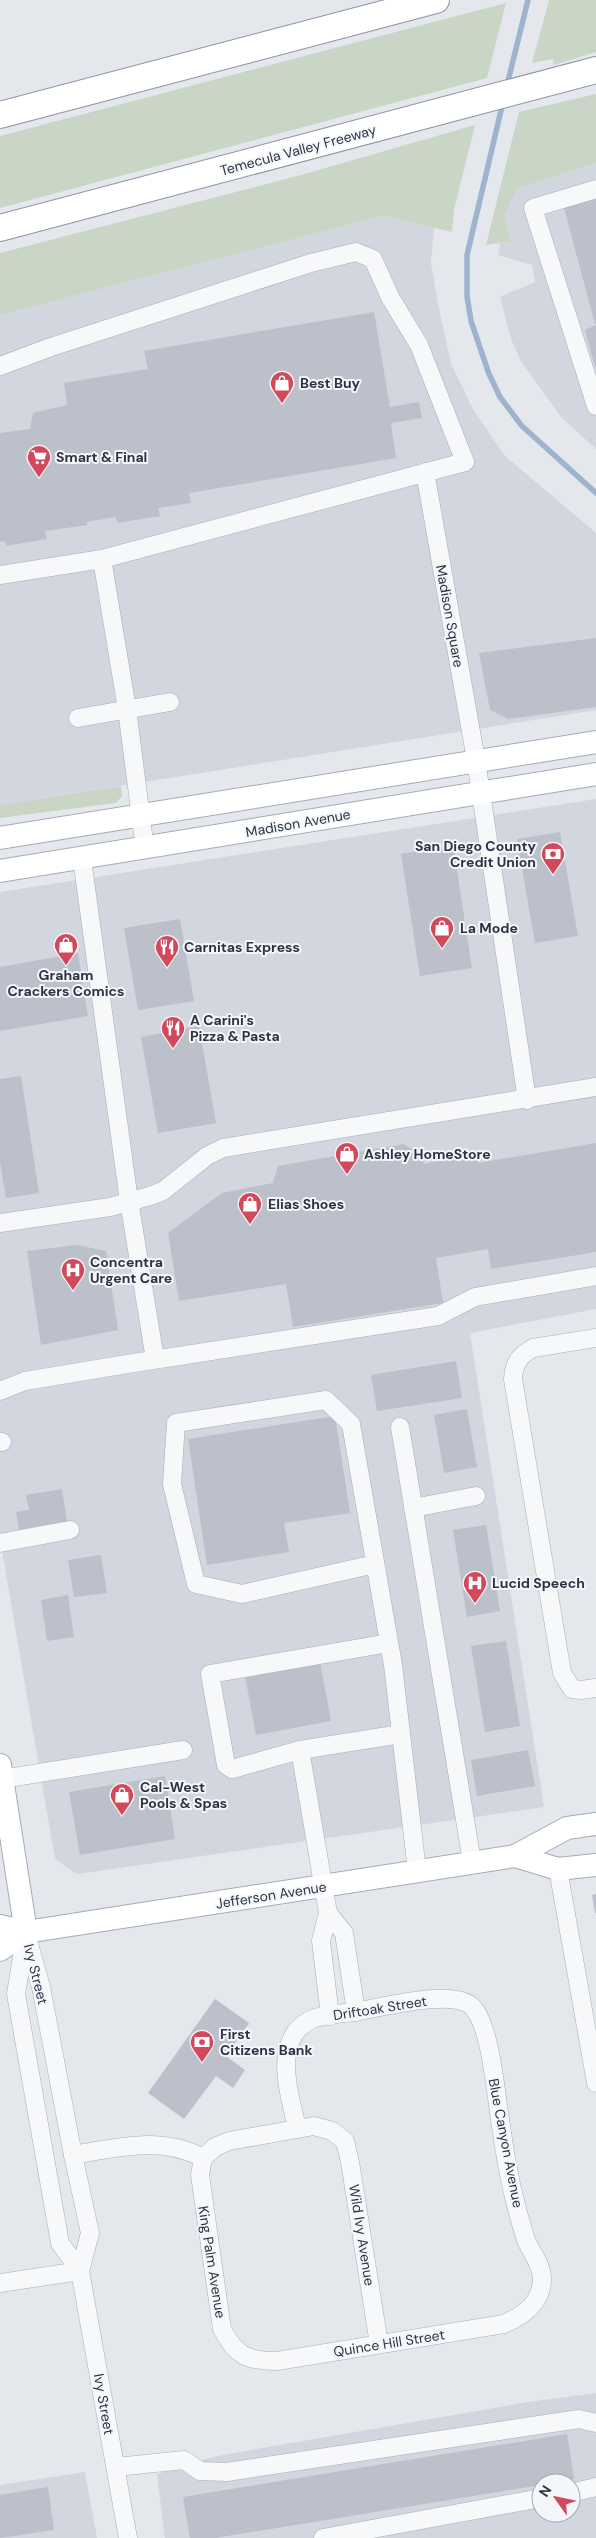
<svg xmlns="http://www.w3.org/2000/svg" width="596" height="2538" font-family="'DM Sans',sans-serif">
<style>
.built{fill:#d2d6de;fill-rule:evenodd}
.green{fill:#c9d6c5}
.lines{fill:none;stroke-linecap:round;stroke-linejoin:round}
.stream{stroke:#9fb4cc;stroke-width:5.5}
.building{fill:#bbc0ca}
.minor-casing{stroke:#a9aeb7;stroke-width:19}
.major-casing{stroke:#a3abb8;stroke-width:24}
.highway-casing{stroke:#8b94a3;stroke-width:28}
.minor{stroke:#f7f8fa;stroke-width:18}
.major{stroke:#fff;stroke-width:22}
.highway{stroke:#fff;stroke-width:26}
.labels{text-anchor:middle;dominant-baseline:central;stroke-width:4;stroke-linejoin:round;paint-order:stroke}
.street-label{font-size:14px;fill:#2b3445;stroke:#f4f6f9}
.poi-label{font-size:14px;font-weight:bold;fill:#2b3445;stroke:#f4f6f9;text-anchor:start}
</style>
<rect width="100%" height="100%" fill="#e4e7ec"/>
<!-- built -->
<g class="built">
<polygon points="596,163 596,449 561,417 521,361 511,339 500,297 535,282 532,265 498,255 500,243 511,241 504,216 518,188"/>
<polygon points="383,216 434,228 431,263 438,304 451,364 473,409 504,455 596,533 596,710 0,805 0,315"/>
<polygon points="596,799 596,1309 470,1333 544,1807 77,1874 55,1859 0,1539 0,892"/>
<path d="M596,2393V2538H165L157,2474L217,2456L528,2402ZM541,2483H571V2513H541Z"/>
<polygon points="85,2472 97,2538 0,2538 0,2485"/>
</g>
<!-- green -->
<g class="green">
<polygon points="549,0 596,0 596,52 554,65 553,59 532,63"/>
<polygon points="506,3 487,78 0,208 0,136"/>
<polygon points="596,94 596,163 518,188 504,216 511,241 486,245 519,112"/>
<polygon points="475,125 454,210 452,232 383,216 0,315 0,253 301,175"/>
<polygon points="121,786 122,796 116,803 0,818 0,805"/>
</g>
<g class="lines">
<!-- stream -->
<g class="stream">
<polyline points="507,85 528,0"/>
<polyline points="503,102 467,255 467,296 471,321 489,374 500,397 522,426 596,493"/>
</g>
</g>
<!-- building -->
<g class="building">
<polygon points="596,197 596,324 595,324 564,208"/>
<polygon points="374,312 390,407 419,402 422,418 391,423 396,458 189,493 191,503 158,508 160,516 117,523 116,517 86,522 88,525 45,531 47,539 6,546 5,541 0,542 0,433 30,429 33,413 67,405 64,383 148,369 144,351"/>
<polygon points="596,325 596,366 595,367 585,330"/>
<polygon points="596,638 596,707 508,719 490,710 479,653"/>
<polygon points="560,832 578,936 535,943 517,839"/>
<polygon points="453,845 472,968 420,976 401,854"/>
<polygon points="180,919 194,1001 138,1010 124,928"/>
<polygon points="78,953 88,1016 0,1031 0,967"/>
<polygon points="199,1026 216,1123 158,1133 141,1037"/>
<polygon points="21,1076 39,1193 6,1198 0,1162 0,1079"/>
<polygon points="596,1143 596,1252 491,1269 488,1249 436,1258 443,1303 293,1327 286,1284 179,1301 168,1233 222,1193 273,1183 278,1166 404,1144 423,1157 424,1164 475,1153 478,1163"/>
<polygon points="77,1245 106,1251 118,1330 41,1345 27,1251"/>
<polygon points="456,1361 462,1398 377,1411 371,1375"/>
<polygon points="467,1409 477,1467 444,1473 434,1415"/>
<polygon points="335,1416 350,1513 284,1523 289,1552 207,1565 188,1439"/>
<polygon points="62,1489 67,1521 19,1530 16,1512 29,1510 26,1495"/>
<polygon points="486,1525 500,1611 467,1617 453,1530"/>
<polygon points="101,1555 107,1593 74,1597 68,1560"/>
<polygon points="68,1595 74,1637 47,1641 41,1600"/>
<polygon points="506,1641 520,1726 485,1732 471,1646"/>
<polygon points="320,1662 331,1721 256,1735 245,1676"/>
<polygon points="528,1750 535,1786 477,1796 471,1760"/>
<polygon points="165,1776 175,1839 80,1855 69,1792"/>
<polygon points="596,1894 596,1913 595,1913 592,1895"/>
<polygon points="215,1999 249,2023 226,2056 245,2070 233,2088 216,2076 184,2119 148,2093"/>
<polygon points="567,2434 574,2479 541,2483 541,2485 215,2538 190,2538 183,2497"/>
<polygon points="48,2487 54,2530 0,2538 0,2495"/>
</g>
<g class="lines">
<!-- minor casing -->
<g class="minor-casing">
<g id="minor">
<polyline points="596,189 533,208 596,406"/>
<polyline points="0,366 51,347 311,263 356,252 373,259 390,297 419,345 465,462 102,559 0,575"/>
<polyline points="425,472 476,760 527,1100"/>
<polyline points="102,559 127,709 145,849"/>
<polyline points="78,718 170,702"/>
<polyline points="82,859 129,1201 155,1359"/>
<polyline points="0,1223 110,1207 150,1196 163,1191 207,1156 223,1148 596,1087"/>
<path d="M596,1338L533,1348C519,1356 514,1363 513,1379L562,1673L572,1689L581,1690L596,1688"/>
<polyline points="0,1391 25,1381 121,1365 438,1316 475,1297 596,1276"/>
<polyline points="400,1427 472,1862"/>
<polyline points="0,1442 2,1442"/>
<polyline points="413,1508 476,1496"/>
<polyline points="0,1543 70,1530"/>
<polyline points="375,1564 242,1594 196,1584 172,1484 176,1423 326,1400 351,1424 393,1665 417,1871"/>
<polyline points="389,1643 210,1674 226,1765 232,1769 300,1750 401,1734"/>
<polyline points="300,1750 328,1913 321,1941 330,2016"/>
<polyline points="2,1779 183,1750"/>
<polyline points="558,1869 596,2083"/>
<polyline points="328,1913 344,1933 356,2012"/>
<polyline points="26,1932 16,1994 60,2243 80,2271 128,2538"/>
<polyline points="27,1937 41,1987 73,2155 90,2233 80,2271"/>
<path d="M73,2155C117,2148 161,2135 203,2158"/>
<path d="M203,2158L200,2175L222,2329C236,2356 247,2361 277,2361L504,2324C524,2315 542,2303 542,2278C542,2265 531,2252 526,2240C514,2203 506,2164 501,2126C496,2099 491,2018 469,2004C446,1990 380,2008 353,2012C340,2014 325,2014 312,2019C307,2021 298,2028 295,2033C277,2059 291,2100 297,2128"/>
<polyline points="203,2158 215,2147 229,2141 314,2126 332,2131 345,2141 350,2162 379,2344"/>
<polyline points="0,2283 80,2271"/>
<polyline points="116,2467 184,2460 200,2471 227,2472 579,2419 596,2423"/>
<polyline points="571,2493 596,2487"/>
<polyline points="323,2538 541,2498"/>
</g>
</g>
<!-- major casing -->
<g class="major-casing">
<g id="major">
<polyline points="0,838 596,742"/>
<polyline points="0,871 596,774"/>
<polyline points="0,1765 26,1932"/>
<polyline points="515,1856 558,1869 596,1865"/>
<polyline points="0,1926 26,1932 515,1856 567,1828 596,1824"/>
<polyline points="0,1950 26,1932"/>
</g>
</g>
<!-- highway casing -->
<g class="highway-casing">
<g id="highway">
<polyline points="0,115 436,0"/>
<polyline points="0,228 596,70"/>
</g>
</g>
<!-- minor -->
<use href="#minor" class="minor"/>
<!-- major -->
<use href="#major" class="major"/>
<!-- highway -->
<use href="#highway" class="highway"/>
</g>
<!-- icons -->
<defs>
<g id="shop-pin" transform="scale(1.25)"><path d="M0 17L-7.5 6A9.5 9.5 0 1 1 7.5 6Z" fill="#d1495b" stroke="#f4f6f9"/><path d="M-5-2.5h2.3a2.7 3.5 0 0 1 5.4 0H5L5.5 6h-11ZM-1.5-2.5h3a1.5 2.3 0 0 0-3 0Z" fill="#fff"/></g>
<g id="supermarket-pin" transform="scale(1.25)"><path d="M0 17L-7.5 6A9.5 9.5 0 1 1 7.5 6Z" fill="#d1495b" stroke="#f4f6f9"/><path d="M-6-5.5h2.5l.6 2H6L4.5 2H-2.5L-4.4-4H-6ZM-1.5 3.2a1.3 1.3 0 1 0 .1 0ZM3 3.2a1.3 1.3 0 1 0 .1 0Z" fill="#fff"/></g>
<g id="bank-pin" transform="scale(1.25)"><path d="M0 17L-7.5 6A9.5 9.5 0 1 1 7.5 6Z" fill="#d1495b" stroke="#f4f6f9"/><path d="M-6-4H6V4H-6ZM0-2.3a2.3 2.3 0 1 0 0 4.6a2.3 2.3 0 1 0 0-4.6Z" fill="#fff"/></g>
<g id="restaurant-pin" transform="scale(1.25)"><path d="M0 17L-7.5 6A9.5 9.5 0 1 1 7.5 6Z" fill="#d1495b" stroke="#f4f6f9"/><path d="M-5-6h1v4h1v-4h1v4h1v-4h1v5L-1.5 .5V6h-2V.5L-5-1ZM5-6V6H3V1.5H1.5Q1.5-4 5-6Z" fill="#fff"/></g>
<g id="hospital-pin" transform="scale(1.25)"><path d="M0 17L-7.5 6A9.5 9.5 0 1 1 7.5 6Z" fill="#d1495b" stroke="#f4f6f9"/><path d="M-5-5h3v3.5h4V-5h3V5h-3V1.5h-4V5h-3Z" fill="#fff"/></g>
</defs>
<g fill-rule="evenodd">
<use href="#shop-pin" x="282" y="383"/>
<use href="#supermarket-pin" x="39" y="457"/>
<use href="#bank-pin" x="553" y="854"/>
<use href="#shop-pin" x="442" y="928"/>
<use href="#shop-pin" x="66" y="945"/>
<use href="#restaurant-pin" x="167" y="947"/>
<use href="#restaurant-pin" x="173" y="1028"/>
<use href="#shop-pin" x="347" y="1154"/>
<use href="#shop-pin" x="250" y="1204"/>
<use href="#hospital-pin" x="73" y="1270"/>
<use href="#hospital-pin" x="475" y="1583"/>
<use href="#shop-pin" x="122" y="1795"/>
<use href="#bank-pin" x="202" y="2042"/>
</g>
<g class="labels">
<!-- street labels -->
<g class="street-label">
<text transform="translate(298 150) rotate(-15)">Temecula Valley Freeway</text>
<text transform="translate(450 616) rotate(80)">Madison Square</text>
<text transform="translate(298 823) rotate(-10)">Madison Avenue</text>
<text transform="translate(271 1895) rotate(-9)">Jefferson Avenue</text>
<text transform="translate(36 1974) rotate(76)">Ivy Street</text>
<text transform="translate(380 2008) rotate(-9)">Driftoak Street</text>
<text transform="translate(506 2143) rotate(79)">Blue Canyon Avenue</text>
<text transform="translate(362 2235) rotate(81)">Wild Ivy Avenue</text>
<text transform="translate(212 2262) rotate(81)">King Palm Avenue</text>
<text transform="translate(389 2343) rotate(-9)">Quince Hill Street</text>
<text transform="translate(104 2404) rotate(80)">Ivy Street</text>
</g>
<!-- poi labels -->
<g class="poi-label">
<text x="300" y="383">Best Buy</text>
<text x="56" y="457">Smart &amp; Final</text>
<text x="536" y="846" text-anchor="end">San Diego County<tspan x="536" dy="16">Credit Union</tspan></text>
<text x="460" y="928">La Mode</text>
<text x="184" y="947">Carnitas Express</text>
<text x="66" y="975" text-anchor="middle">Graham<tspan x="66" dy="16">Crackers Comics</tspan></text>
<text x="190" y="1020">A Carini's<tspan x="190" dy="16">Pizza &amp; Pasta</tspan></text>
<text x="364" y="1154">Ashley HomeStore</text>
<text x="268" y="1204">Elias Shoes</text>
<text x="90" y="1262">Concentra<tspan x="90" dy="16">Urgent Care</tspan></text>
<text x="492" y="1583">Lucid Speech</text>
<text x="140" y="1787">Cal-West<tspan x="140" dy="16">Pools &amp; Spas</tspan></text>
<text x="220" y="2034">First<tspan x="220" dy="16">Citizens Bank</tspan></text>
</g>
</g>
<!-- north arrow -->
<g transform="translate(556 2498) rotate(303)"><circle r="24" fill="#f4f6f9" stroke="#a4a8b1"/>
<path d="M0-4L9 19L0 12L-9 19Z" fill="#d1495b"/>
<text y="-8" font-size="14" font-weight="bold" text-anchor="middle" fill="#2b3445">N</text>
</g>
</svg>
